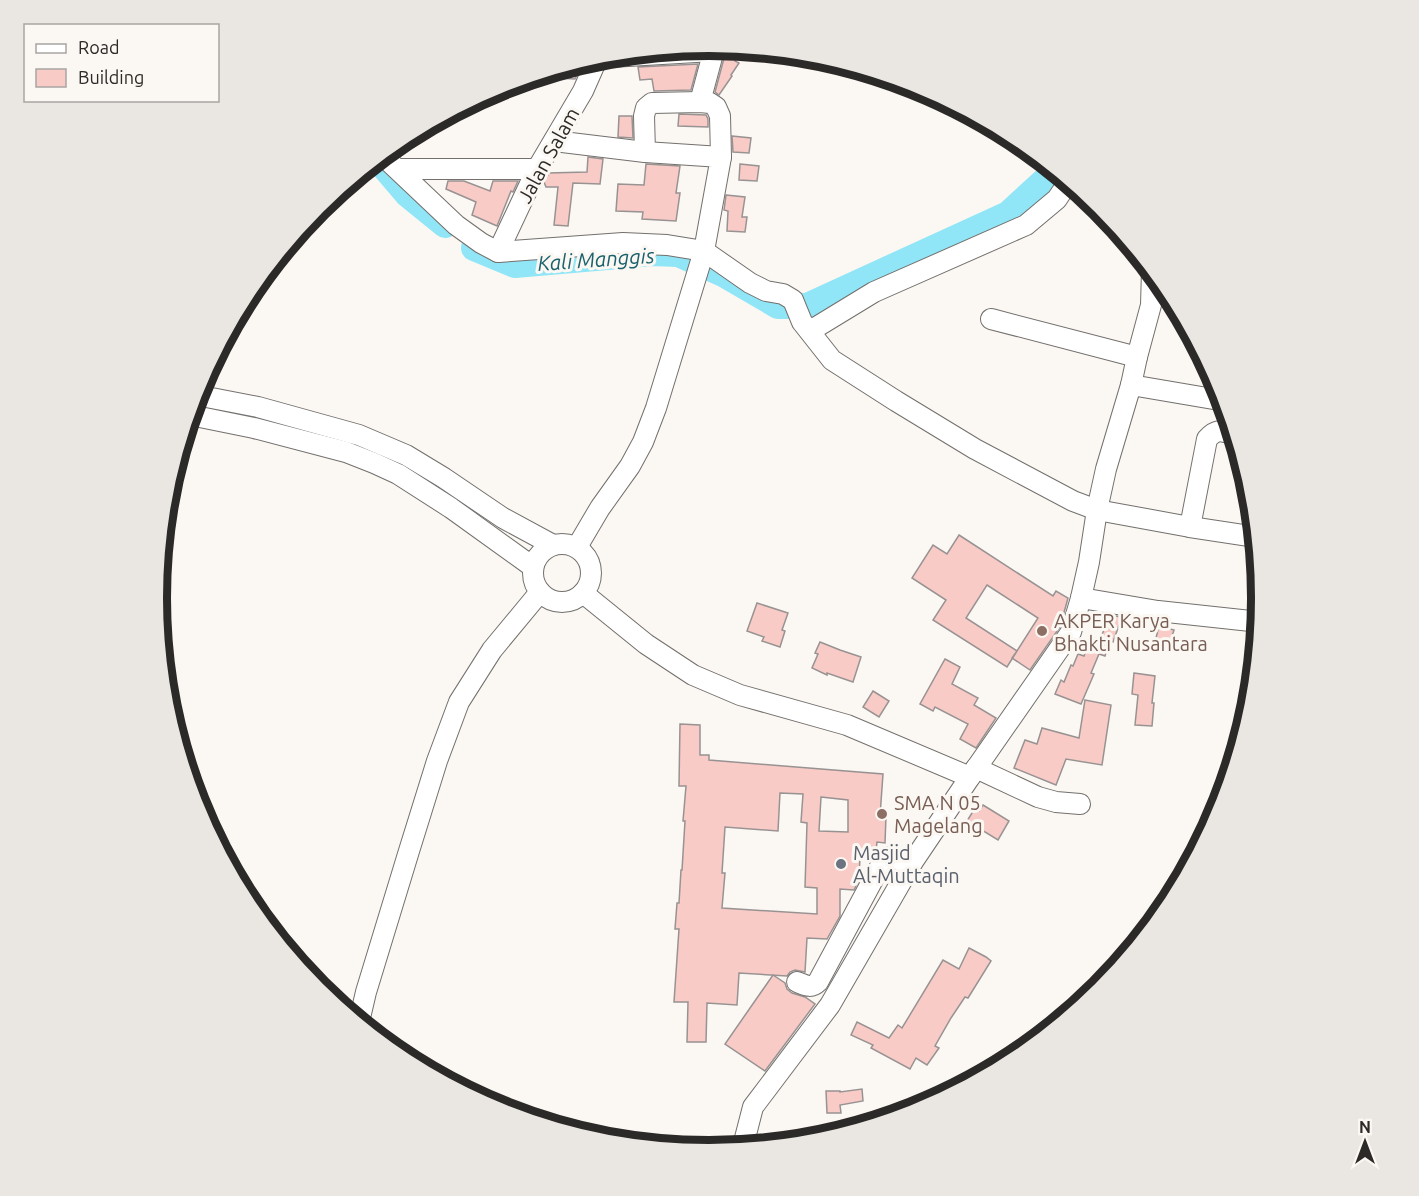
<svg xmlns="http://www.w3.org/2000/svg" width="1419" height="1196" font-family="Ubuntu,sans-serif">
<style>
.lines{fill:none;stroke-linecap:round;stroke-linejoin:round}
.river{stroke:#90e6f6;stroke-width:26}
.building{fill:#f8cbc7;stroke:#989392;stroke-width:1.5;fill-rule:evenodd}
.minor-casing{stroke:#73706d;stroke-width:22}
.minor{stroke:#fff;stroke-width:20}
.education-dot{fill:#8d6e63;stroke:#fbf7f3;stroke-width:2}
.worship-dot{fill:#6b7280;stroke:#fbf7f3;stroke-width:2}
.labels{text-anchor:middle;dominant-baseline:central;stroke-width:6;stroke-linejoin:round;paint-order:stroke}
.street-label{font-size:20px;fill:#2b2a28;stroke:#fbf7f3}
.education-label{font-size:20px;fill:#785e54;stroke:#fbf7f3;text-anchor:start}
.worship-label{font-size:20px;fill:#5b616d;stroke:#fbf7f3;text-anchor:start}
.water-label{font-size:21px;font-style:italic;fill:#1b626d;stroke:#fbf7f3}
.rim{fill:none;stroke:#2b2a28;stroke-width:8}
</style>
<rect width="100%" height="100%" fill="#fbf7f3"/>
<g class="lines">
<!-- river -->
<g class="river">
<polyline points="379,161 408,195 445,225"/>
<polyline points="474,248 515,265 653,253 678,254 725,275 778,306 807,306 1008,214 1056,170"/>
</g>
</g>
<!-- building -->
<g class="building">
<polygon points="727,47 743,48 735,61 739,63 731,75 732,76 719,95 715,92"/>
<polygon points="578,63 578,73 575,79 538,77 537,75"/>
<polygon points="698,64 691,90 654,91 652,79 640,80 638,67"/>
<polygon points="679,114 706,115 708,119 708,127 678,126"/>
<polygon points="619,116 632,116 633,138 618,137"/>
<polygon points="732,136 751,138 749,153 733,152"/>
<polygon points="588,157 603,159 600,184 573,183 568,226 554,225 558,187 546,187 544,182 548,175 548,173 587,172"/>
<polygon points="646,164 680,166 676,193 680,193 676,221 642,219 643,212 616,211 618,184 644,185"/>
<polygon points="740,164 759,166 757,181 739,180"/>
<polygon points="448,181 464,181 490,191 493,181 518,181 513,192 511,191 497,226 472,215 476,202 446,189"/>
<polygon points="726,195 745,197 742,217 747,217 745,232 727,231 728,211 724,210"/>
<path d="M959,535L1053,596L1056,591L1068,598L1060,627L1030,670L1012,658L1017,651L1007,667L933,620L946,600L912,578L933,545L947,554ZM987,585L1038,618L1017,651L966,618Z"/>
<polygon points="757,603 788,613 782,630 785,631 780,647 762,641 764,637 747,631"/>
<polygon points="1110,615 1122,617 1113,642 1101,637"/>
<polygon points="1159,626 1174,630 1169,646 1155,642"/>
<polygon points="1091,637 1109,643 1105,656 1099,654 1091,673 1094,674 1081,704 1055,694 1061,680 1064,682 1071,665 1073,666 1078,654 1084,656"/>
<polygon points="820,642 840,650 861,657 853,682 827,673 827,675 812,668 818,654 815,653"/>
<polygon points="945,659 960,667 952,684 978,698 974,705 996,718 976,748 960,739 968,724 935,707 933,711 920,704"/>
<polygon points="1134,673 1155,676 1152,703 1154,703 1152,726 1135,725 1138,695 1132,694"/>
<polygon points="873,691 889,701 879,717 863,707"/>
<polygon points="1085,700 1111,705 1102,765 1066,759 1056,785 1014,768 1025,740 1037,744 1042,728 1079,738"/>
<path d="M680,724L700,725V755H709V760L883,774L880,816H886L885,843L877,842L876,851L872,856H860L859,880L854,890L840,889V916L827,939L807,938L805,972L795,970L790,972L787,976L739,973L737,1005L707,1003L706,1042H687L688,1002H674L679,929H675L677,903H679L681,870H682L685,821H683L686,786H679ZM780,793L803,794L801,822L807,823L805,887L817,888V914L722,908L725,873H722L725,827L778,831ZM821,797L848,800V832L819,831Z"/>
<polygon points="983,805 1009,821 998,840 967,821 975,808 979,811"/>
<polygon points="969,948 986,957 991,961 968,998 965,997 951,1018 935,1046 939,1048 927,1065 916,1058 910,1069 871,1048 873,1045 851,1035 857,1022 889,1038 898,1025 902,1028 943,960 959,969"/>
<polygon points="773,975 785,983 787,989 792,993 805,997 815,1004 765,1071 725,1044"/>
<polygon points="862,1089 863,1101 840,1105 841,1113 827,1113 826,1091 840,1091 840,1092"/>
</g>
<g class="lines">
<!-- minor casing -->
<g class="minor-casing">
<g id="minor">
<polyline points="594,58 713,51"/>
<polyline points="700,102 715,46"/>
<polyline points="554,141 645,152 721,157 704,251 656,408 643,442 630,466 600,508 577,547"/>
<polyline points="645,152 644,116 646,108 652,103 700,102 710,103 716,107 720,116 721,157"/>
<polyline points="382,155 456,225 481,243 498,252 623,243 667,245 704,251 750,283 766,291 783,294 793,300 802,322 832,360 896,401 975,449 1073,501 1097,510 1190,527 1256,537"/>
<polyline points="398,169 537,169"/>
<polyline points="498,252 537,169 583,91 598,57"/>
<polyline points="991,319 1137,357"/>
<polyline points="810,331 874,292 1026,225 1057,199 1069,181"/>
<polyline points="1131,385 1225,401"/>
<polyline points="196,395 258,407 359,435 406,455 444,478 503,518 553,545"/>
<polyline points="190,415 254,428 346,452 374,463 398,474 451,508 533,567"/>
<path d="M1190,527L1207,439C1217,428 1221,431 1235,435"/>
<circle cx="562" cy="573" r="29"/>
<polyline points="583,593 646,644 693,675 740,695 847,725 970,777 912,863 830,1005 753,1107 744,1142 745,1147"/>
<polyline points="1081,598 1158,611 1260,622"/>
<polyline points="976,768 1038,797 1056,802 1080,804"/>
<polyline points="970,777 1071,632 1081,598 1089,562 1097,510 1106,469 1131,385 1137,357 1151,305 1152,270"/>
<path d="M797,982C805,985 811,989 818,982L883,861L890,857L912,863"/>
<polyline points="359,1022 366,992 409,851 437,761 459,702 492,650 540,592"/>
</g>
</g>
<!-- minor -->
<use href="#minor" class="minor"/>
</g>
<!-- markers -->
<g class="education-dot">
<circle cx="1042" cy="631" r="6"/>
<circle cx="882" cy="814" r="6"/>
</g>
<circle class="worship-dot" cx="841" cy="864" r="6"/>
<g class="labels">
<!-- street labels -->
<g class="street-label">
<text transform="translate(548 155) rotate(-61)">Jalan Salam</text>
</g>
<!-- education labels -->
<g class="education-label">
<text x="1054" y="620">AKPER Karya<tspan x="1054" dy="23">Bhakti Nusantara</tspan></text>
<text x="894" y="802">SMA N 05<tspan x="894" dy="23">Magelang</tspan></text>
</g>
<!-- worship labels -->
<g class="worship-label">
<text x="853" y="852">Masjid<tspan x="853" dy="23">Al-Muttaqin</tspan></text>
</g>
<!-- water labels -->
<g class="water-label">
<text transform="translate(596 259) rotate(-4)">Kali Manggis</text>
</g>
</g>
<!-- crop -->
<path d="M0 0H1419V1196H0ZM167 598a542 542 0 1 1 1084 0a542 542 0 1 1-1084 0Z" fill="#eae7e3" fill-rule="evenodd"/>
<path class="rim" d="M167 598a542 542 0 1 1 1084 0a542 542 0 1 1-1084 0Z"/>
<!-- legend -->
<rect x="24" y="24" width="195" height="78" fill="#fbf7f3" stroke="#a8a5a2" stroke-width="1.5"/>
<rect x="36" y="44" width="30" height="9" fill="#ffffff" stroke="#a8a5a2" stroke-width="1.5"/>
<text x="78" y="54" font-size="18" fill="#2b2a28">Road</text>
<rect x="36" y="69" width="30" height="18" fill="#f8cbc7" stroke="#a8a5a2" stroke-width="1.5"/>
<text x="78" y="84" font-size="18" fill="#2b2a28">Building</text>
<!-- north arrow -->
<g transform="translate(1365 1142)" stroke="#fbf7f3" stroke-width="4.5" paint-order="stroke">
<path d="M0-4.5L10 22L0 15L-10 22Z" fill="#2b2a28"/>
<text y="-9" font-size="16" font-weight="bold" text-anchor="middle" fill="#2b2a28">N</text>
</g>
</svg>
